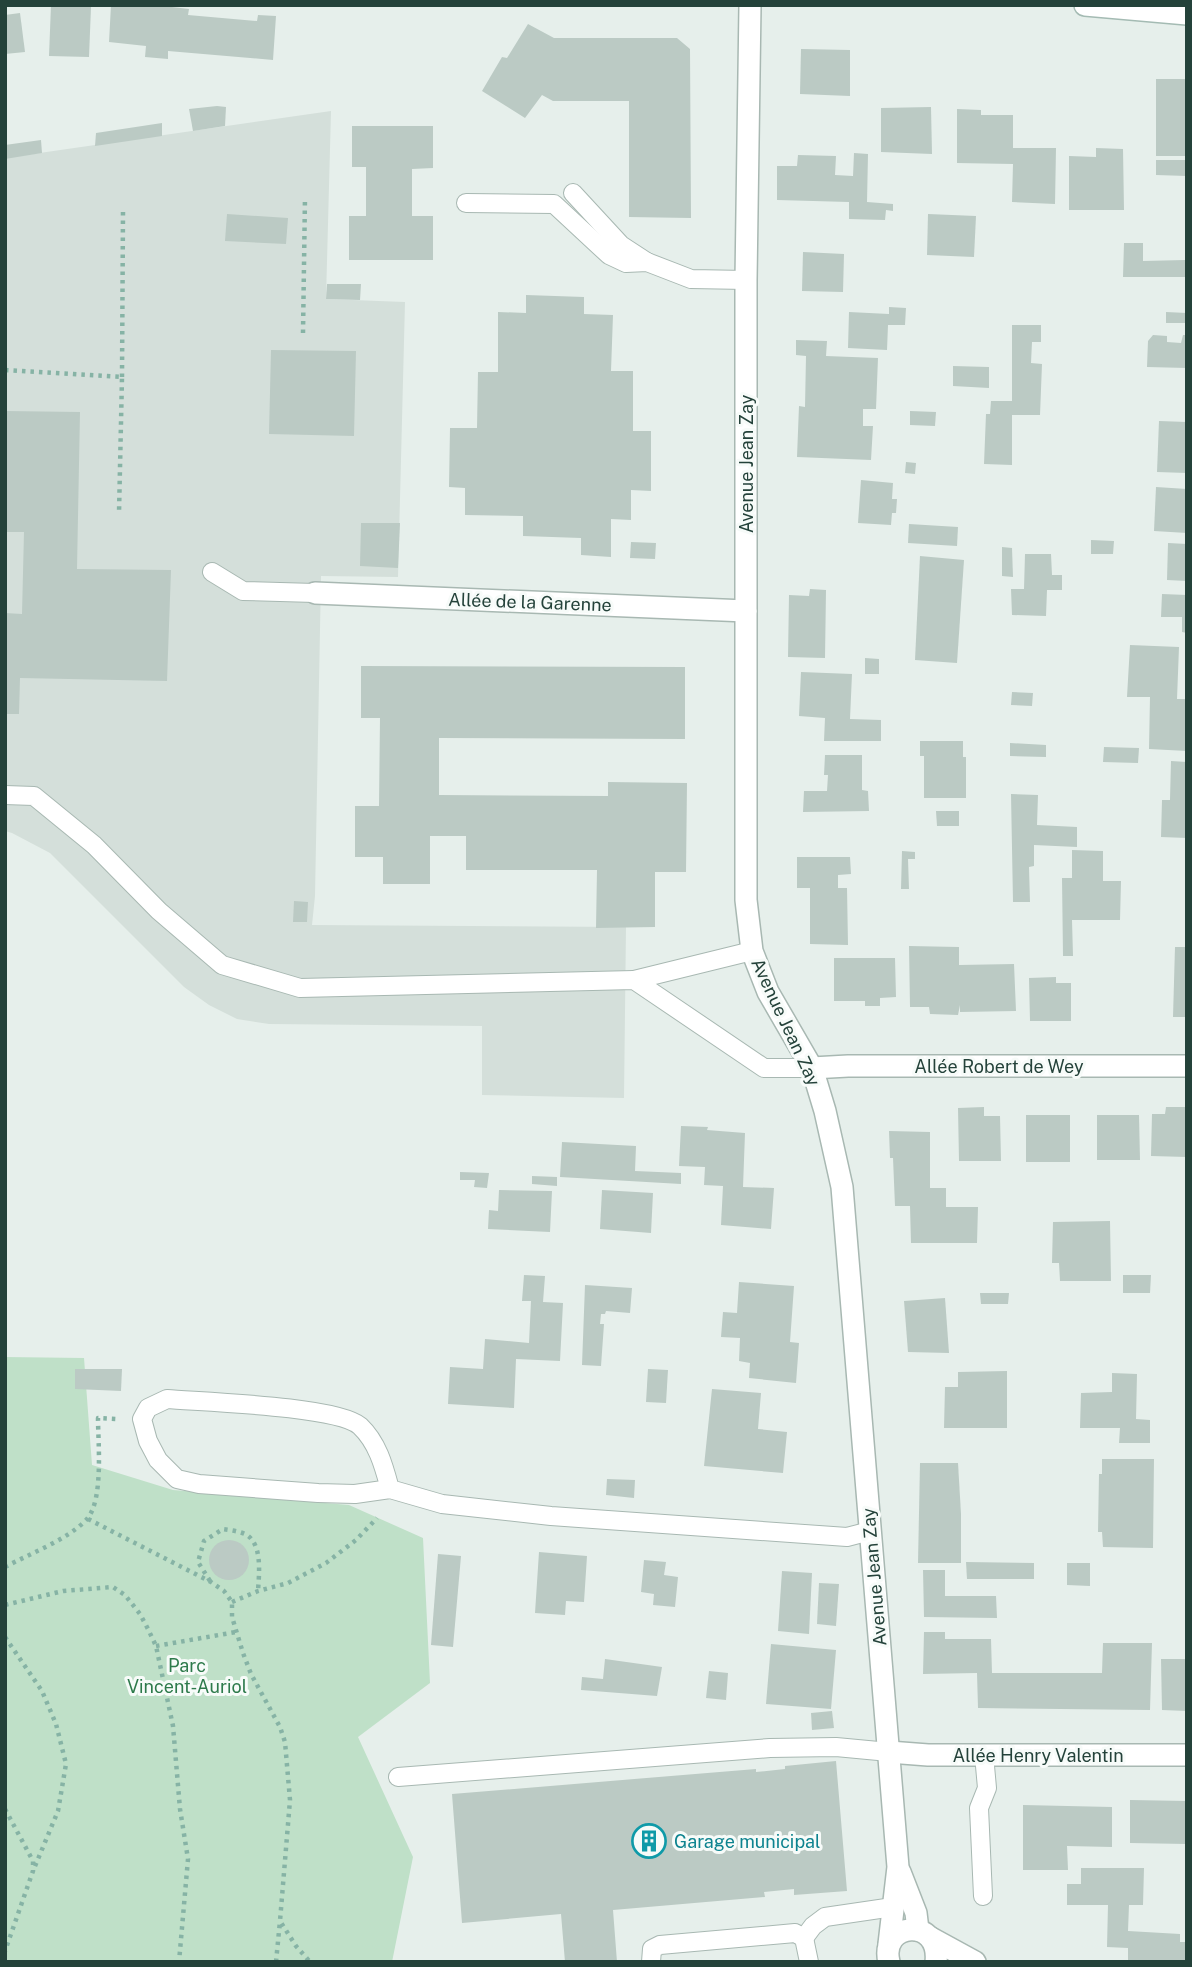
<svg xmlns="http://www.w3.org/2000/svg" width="1192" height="1967" font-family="'Public Sans',sans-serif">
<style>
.built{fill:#d4dfda}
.green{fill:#bfe0c8}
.building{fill:#bbcac4}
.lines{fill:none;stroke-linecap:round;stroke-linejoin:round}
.service-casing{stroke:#a8b8b2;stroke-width:20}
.minor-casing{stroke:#a8b8b2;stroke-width:24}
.secondary-casing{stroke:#a4bbb3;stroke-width:24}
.path{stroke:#86b3a5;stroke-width:4.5;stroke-dasharray:3.5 5;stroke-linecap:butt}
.service{stroke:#fff;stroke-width:18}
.minor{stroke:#fff;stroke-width:21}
.secondary{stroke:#fff;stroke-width:21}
.labels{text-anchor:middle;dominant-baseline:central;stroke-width:6;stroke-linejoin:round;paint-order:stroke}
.street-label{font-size:18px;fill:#24423a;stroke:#f7fbf9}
.park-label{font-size:18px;fill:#2d7a4b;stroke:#f7fbf9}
.culture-label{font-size:18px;fill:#0d838f;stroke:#f7fbf9;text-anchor:start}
</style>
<rect width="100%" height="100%" fill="#e6efeb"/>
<!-- built -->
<polygon class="built" points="331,111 326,299 405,302 398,577 321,576 315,896 312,925 626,927 624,1098 482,1095 482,1026 269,1024 237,1019 209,1005 184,987 50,853 12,833 5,831 5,158"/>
<!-- green -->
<polygon class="green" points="5,1357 84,1358 92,1465 173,1490 349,1505 423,1538 430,1683 358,1737 413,1857 392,1962 5,1962"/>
<!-- building -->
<g class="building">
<polygon points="51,5 91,7 89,57 49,56"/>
<polygon points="111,5 172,7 189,9 188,15 257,21 258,15 276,16 273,60 168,51 168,59 145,57 146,46 109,42"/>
<polygon points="20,13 25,52 5,54 5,15"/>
<polygon points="528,24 554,38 677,38 690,49 691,218 629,217 629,101 553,101 542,95 525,118 482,91 502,57 507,58"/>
<polygon points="801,49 850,50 850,96 800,94"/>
<polygon points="1156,79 1185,79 1187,156 1156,156"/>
<polygon points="217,106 226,107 225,126 193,131 189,109"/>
<polygon points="931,107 932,154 881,152 881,108"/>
<polygon points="957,109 981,110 981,115 1013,115 1013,148 1056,148 1055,204 1012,202 1013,164 957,163"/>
<polygon points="162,123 162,136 95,146 96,133"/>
<polygon points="352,126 433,126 433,168 412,169 412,216 433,216 433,260 349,260 349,216 366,216 366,167 352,167"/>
<polygon points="41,140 42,153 5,159 5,145"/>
<polygon points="1096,148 1123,149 1124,210 1069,210 1069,156 1096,157"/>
<polygon points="854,153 868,154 867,202 893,204 893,211 886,210 885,220 849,219 849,202 777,200 777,166 797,166 798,155 836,156 835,175 853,176"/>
<polygon points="1156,160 1187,160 1187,176 1156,175"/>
<polygon points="227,214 288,218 286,244 225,241"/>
<polygon points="928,214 976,216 974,257 927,255"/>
<polygon points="1124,243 1143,243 1143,261 1185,260 1187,277 1123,277"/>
<polygon points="803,252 844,254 843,292 802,291"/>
<polygon points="327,284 361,284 360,300 326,299"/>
<polygon points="526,295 584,297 584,314 613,315 611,371 633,371 633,431 651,431 651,491 631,490 631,520 611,519 611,557 581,555 581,538 523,536 523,516 465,515 465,488 449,487 450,428 477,428 478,372 498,372 498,312 526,313"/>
<polygon points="889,307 906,308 905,325 888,325 887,350 848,348 849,312 889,314"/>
<polygon points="1166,312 1187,313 1187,323 1166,323"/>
<polygon points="1012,325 1041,325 1041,342 1032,342 1031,363 1042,364 1040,415 1012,415 1012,465 984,464 986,414 990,414 991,401 1012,401"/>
<polygon points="1153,335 1167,336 1167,342 1181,343 1183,335 1187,335 1187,368 1147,367 1148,341"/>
<polygon points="796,340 827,341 826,356 878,358 876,409 863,409 863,426 873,426 871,460 797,457 799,406 805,407 806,356 796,355"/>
<polygon points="271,350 356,351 354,436 269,434"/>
<polygon points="953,366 989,367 989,388 953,386"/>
<polygon points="5,411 80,412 77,569 171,570 167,681 20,678 19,714 5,714 5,613 22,614 24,532 5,532"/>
<polygon points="910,411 936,412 935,426 910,425"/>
<polygon points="1159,421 1187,422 1187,473 1157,472"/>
<polygon points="906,462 916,463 915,474 905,473"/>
<polygon points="861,480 893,483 892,499 897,499 896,513 892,513 891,525 858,523"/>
<polygon points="1156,487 1187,489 1187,533 1154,531"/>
<polygon points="361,523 400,523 398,568 360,566"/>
<polygon points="909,524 958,527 957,546 908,543"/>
<polygon points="1091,540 1114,541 1113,554 1091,554"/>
<polygon points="631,542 656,543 655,559 630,558"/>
<polygon points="1168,543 1187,544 1187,581 1167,580"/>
<polygon points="1002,547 1012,548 1013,577 1002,576"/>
<polygon points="1025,554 1051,554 1052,575 1062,575 1062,590 1047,590 1046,616 1012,615 1011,589 1024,589"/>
<polygon points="920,556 964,560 957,663 915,660"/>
<polygon points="810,589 826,590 825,658 788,657 789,595 809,596"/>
<polygon points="1162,594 1187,595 1187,633 1182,632 1182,617 1161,617"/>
<polygon points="1130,645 1179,647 1177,699 1187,699 1187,751 1149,749 1150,697 1127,697"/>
<polygon points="865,658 879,659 879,674 865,674"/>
<polygon points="361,666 685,667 685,739 439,738 439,795 608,796 608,782 687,783 686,872 655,872 655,927 596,928 597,870 466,870 466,836 430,836 430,884 383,884 383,857 355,857 355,806 379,806 380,718 361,718"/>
<polygon points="801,672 852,674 850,719 881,720 881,741 824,741 825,718 799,716"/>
<polygon points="1012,692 1033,693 1032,706 1011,705"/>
<polygon points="920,741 963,741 963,757 966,757 966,798 924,798 924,756 920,756"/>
<polygon points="1010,743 1046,745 1046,757 1010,756"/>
<polygon points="1104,747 1139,748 1138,763 1103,762"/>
<polygon points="825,755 862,755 862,790 868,791 869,811 803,812 804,791 827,791 828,775 824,775"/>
<polygon points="1171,761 1187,762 1187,838 1161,837 1162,800 1170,800"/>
<polygon points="1011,794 1038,795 1037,825 1077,827 1077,847 1034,845 1034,866 1029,867 1030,902 1013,902"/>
<polygon points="936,811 959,811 959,826 937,826"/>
<polygon points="1072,850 1103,851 1103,881 1121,881 1120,920 1072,920 1073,956 1063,956 1062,878 1072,878"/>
<polygon points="902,851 915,852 915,859 908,859 909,889 901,889"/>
<polygon points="797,857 850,857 851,874 838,875 838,888 847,888 848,945 810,944 810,888 797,888"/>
<polygon points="294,901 308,902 307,922 293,922"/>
<polygon points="909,946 959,947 959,965 1014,964 1016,1011 960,1012 960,1005 958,1015 930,1014 929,1007 910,1007"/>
<polygon points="1175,947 1187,947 1187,1017 1173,1017"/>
<polygon points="834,958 895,958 896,997 880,998 880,1006 865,1006 865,1001 834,1001"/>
<polygon points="1056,977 1056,983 1071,983 1071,1021 1030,1021 1029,978"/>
<polygon points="984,1107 984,1116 1000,1116 1001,1161 959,1161 958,1108"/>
<polygon points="1166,1107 1187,1107 1187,1157 1151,1156 1152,1114 1165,1114"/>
<rect x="1026" y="1115" width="44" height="47"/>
<polygon points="1097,1115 1139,1115 1140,1160 1097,1160"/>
<polygon points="681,1126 708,1127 707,1130 745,1133 743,1187 774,1188 771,1229 721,1225 723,1186 704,1185 705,1167 679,1166"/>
<polygon points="889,1131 930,1132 930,1188 946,1188 946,1207 978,1207 977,1243 911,1243 910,1206 895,1206 893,1158 890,1158"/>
<polygon points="562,1142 636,1146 635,1171 681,1173 681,1184 560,1177"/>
<polygon points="460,1172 489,1173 487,1188 474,1187 475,1180 460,1180"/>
<polygon points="532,1176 557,1177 557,1186 532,1184"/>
<polygon points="499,1190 552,1191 550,1232 488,1229 489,1210 498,1211"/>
<polygon points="602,1190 653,1193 651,1233 600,1229"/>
<polygon points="1110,1221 1111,1281 1060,1281 1059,1263 1052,1263 1053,1222"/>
<polygon points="524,1275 545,1276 543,1302 563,1303 560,1361 516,1359 514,1408 448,1404 450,1367 483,1369 485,1339 529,1343 531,1301 522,1301"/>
<polygon points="1123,1275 1151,1275 1150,1293 1123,1293"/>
<polygon points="739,1282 794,1286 790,1342 799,1343 796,1383 749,1378 750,1363 739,1361 740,1338 721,1337 723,1312 737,1313"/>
<polygon points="585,1285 632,1288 630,1313 606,1311 605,1314 601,1314 600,1324 604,1324 601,1366 582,1365"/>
<polygon points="980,1293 1009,1293 1008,1304 981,1304"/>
<polygon points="945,1298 949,1353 908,1352 904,1301"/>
<polygon points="75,1369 122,1369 121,1391 75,1389"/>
<polygon points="648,1369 668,1370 666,1403 646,1402"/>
<polygon points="1007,1371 1007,1428 944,1428 945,1387 958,1387 958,1372"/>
<polygon points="1112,1373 1137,1374 1136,1419 1150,1420 1150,1443 1119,1443 1120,1428 1080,1428 1081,1393 1112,1392"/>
<polygon points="712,1389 761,1393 758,1429 787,1432 783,1473 704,1466"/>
<polygon points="1102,1459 1154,1459 1153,1548 1103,1547 1102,1532 1098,1532 1099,1474 1102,1474"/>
<polygon points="920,1463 958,1463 961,1514 961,1563 918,1563"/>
<polygon points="607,1479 635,1480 634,1498 606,1495"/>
<circle cx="229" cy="1560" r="20"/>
<polygon points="539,1552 587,1556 584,1602 566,1601 565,1615 535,1613"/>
<polygon points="438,1554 461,1556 453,1647 431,1645"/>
<polygon points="644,1560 666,1562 664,1575 678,1577 675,1607 653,1605 654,1594 641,1592"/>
<polygon points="966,1562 1034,1563 1034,1579 967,1579"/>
<polygon points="1067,1563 1090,1563 1090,1586 1067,1585"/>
<polygon points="923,1570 945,1570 945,1596 996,1596 997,1618 924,1617"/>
<polygon points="782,1571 812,1573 809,1634 778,1631"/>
<polygon points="819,1583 839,1584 836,1626 817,1624"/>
<polygon points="924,1632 945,1632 945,1639 991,1639 992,1673 1102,1673 1103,1643 1152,1643 1150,1710 978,1708 977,1673 923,1674"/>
<polygon points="771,1644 836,1650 831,1709 766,1704"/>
<polygon points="605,1659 662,1667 657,1696 581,1690 582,1677 603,1679"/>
<polygon points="1161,1659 1187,1659 1187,1711 1162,1710"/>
<polygon points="709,1671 728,1673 726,1700 706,1698"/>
<polygon points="832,1711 834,1728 812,1730 811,1713"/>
<polygon points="836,1761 847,1891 794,1895 794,1889 764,1892 765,1897 613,1910 617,1962 565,1962 561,1914 462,1923 452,1794 756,1769 756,1772 785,1769 785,1766"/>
<polygon points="1130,1800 1187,1801 1187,1844 1130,1843"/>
<polygon points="1023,1805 1112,1807 1112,1847 1067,1846 1068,1870 1023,1870"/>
<polygon points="1081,1868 1144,1868 1143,1905 1129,1905 1128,1931 1180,1934 1180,1942 1187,1942 1187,1962 1128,1962 1128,1948 1107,1947 1108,1905 1067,1905 1067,1884 1081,1884"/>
</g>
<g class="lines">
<!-- service casing -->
<g class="service-casing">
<g id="service">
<polyline points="573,193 621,245 647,262"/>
<polyline points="466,203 554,204 609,255 626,263 647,262 691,279 746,280"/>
<polyline points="212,572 243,591 315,593"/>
<polyline points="5,795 34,796 94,845 159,911 222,965 300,988 634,980 764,1068 812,1068"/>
<polyline points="634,980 752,951"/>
<path d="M390,1489C384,1467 378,1443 360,1426C337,1406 203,1402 167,1399L148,1408L142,1419L148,1441L158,1460L177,1479L199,1484L318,1493L355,1494L390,1489L442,1504L551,1516L847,1537L870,1531"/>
<polyline points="398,1777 770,1748 836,1747 889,1752"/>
<polyline points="983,1896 979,1808 987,1788 984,1755"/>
<polyline points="804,1938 813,1926 825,1917 893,1907"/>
<polyline points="651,1962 652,1949 660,1945 795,1933 804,1938 809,1962"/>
</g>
</g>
<!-- minor casing -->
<g class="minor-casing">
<g id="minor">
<polyline points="750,5 746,280 746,900 752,951 768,992 812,1068 825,1111 842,1187 898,1867 889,1944"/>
<polyline points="315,593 746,611"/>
<polyline points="812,1068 848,1066 1187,1066"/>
<polyline points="889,1752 928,1755 1187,1755"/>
<polyline points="900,1872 916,1913 918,1930"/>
<polyline points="931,1938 975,1962"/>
<path d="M889,1962C879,1922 941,1916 936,1962"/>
</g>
</g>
<!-- secondary casing -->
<g class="secondary-casing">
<polyline id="secondary" points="1085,5 1187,14"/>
</g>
<!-- path -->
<g class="path">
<polyline points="303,333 305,197"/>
<polyline points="5,370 122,377 119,513"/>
<polyline points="122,377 123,211"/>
<polyline points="88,1519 211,1582 224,1591 232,1602 232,1617 243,1653 251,1674 280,1727 285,1742 290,1800 280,1921 296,1946 310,1962"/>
<path d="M5,1567C29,1554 67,1540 86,1520C104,1502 98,1443 98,1418L116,1419"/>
<path d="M210,1581L198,1562L204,1541L223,1529C230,1530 238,1531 245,1534C263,1543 259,1574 258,1591"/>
<polyline points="232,1602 258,1591 288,1583 326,1563 356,1540 377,1518"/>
<polyline points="5,1605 63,1591 113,1587 125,1595 140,1614 148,1629 156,1646 173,1726 180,1809 188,1859 179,1962"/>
<polyline points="5,1637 42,1691 56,1724 66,1764 58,1811 33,1871"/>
<polyline points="156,1646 236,1632"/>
<polyline points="5,1809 33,1861 33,1871 5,1951"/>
<polyline points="276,1962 280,1921"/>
</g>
<!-- service -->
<use href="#service" class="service"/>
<!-- minor -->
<use href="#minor" class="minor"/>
<!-- secondary -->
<use href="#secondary" class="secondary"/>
</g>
<!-- icons -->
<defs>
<g id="building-ring" transform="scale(1.75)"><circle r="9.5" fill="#f7fbf9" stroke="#0f9aa8" stroke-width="1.5"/><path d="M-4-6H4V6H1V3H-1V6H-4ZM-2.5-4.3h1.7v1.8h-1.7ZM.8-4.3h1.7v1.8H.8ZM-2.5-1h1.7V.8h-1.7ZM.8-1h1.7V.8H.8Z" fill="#0f9aa8"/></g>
</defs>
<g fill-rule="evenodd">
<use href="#building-ring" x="649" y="1841"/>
</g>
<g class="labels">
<!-- street labels -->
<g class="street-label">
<text transform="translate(746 464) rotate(-90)">Avenue Jean Zay</text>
<text transform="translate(530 602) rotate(2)">Allée de la Garenne</text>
<text transform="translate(786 1022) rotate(65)">Avenue Jean Zay</text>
<text x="999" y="1066">Allée Robert de Wey</text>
<text transform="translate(874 1577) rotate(-95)">Avenue Jean Zay</text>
<text x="1038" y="1755">Allée Henry Valentin</text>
</g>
<!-- park labels -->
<g class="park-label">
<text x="187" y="1665">Parc<tspan x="187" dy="21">Vincent-Auriol</tspan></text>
</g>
<!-- culture labels -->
<g class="culture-label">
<text x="674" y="1841">Garage municipal</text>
</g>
</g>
<!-- border -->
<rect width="1192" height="1967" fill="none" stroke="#24423a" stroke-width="14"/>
</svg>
